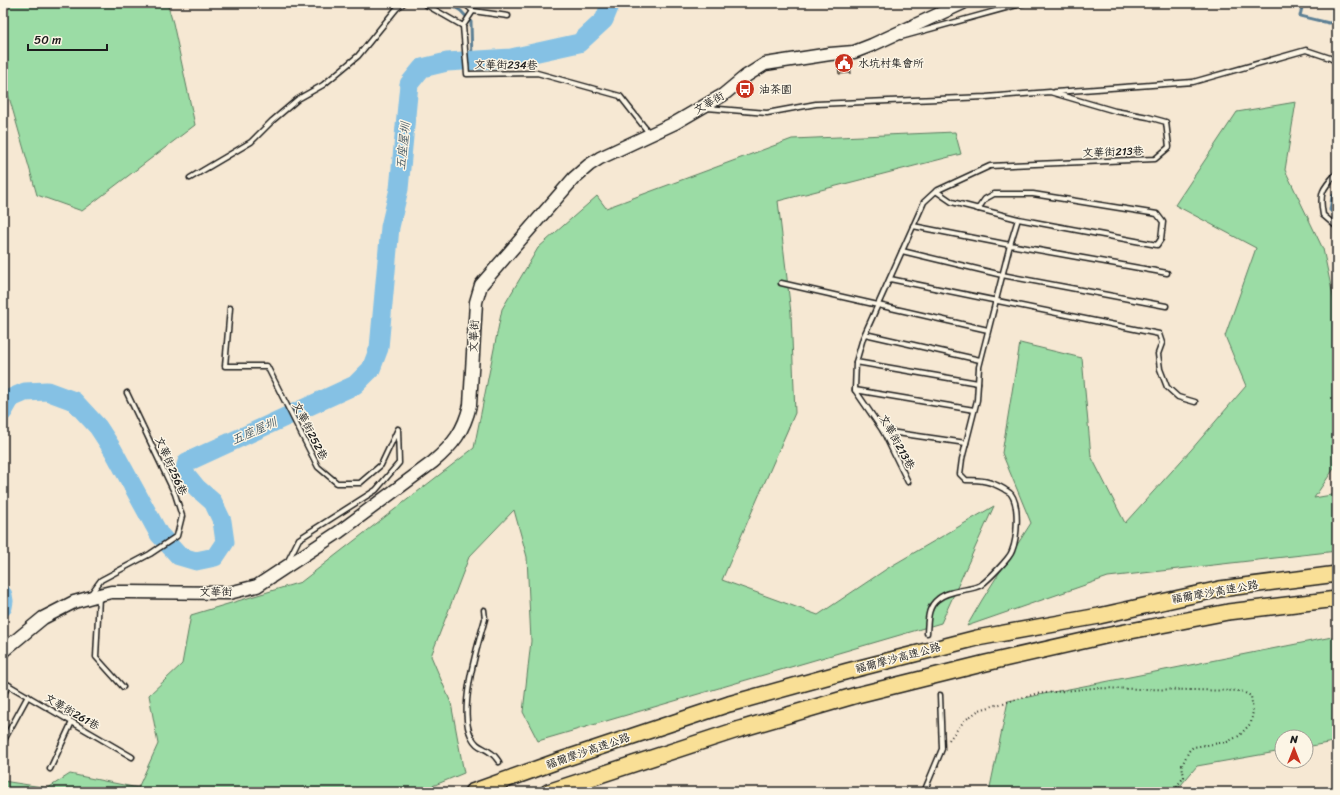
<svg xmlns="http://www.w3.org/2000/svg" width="1340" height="795" font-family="Sriracha,'LXGW WenKai TC',sans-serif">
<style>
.green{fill:#9bdca5;stroke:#5c7c60}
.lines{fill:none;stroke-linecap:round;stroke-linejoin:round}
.stream{stroke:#5b7f94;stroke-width:3}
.river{stroke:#85c1e4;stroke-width:19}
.building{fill:#dcb58d;stroke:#1c1c1c}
.lane-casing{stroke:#1c1c1c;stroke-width:7}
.secondary-casing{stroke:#1c1c1c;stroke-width:15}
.highway-casing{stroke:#1c1c1c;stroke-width:18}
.path{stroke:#1c1c1c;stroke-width:2;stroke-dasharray:1 3;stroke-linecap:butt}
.lane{stroke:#fcf5e5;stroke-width:4}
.secondary{stroke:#fcf5e5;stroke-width:12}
.highway{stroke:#f9df96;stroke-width:15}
.labels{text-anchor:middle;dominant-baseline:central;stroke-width:3;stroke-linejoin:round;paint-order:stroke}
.poi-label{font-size:11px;fill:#1c1c1c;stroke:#fcf5e5;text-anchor:start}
.street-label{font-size:11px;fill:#1c1c1c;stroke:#fcf5e5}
.water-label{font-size:12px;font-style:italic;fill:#415662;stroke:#fcf5e5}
</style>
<rect width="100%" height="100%" fill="#f6e8d3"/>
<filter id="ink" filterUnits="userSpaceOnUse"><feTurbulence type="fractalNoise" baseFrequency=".025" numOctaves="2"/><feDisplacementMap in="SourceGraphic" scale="8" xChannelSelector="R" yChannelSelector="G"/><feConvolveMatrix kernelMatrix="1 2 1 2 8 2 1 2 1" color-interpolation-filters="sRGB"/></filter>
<g filter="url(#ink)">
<!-- green -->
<g class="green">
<polygon points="3,3 167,3 173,23 195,125 82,211 37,195 3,76"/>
<polygon points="1296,102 1285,170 1323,249 1337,314 1337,464 1314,498 1337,494 1337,551 1108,577 967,626 982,600 1031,523 1002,453 1020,343 1082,358 1091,456 1125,523 1191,450 1246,386 1225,336 1256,248 1175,205 1237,112"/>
<polygon points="955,132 961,154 778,201 791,313 795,413 722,580 818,615 888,568 994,506 941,623 538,741 523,712 531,641 527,557 514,510 469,557 431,656 451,703 464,773 418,792 3,792 3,781 48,788 70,774 138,788 158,744 149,695 182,664 191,615 301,582 474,448 502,309 538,248 597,196 606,208 792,139"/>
<polygon points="1337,636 1337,745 1333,742 1306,747 1306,737 1282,737 1282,751 1197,766 1175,792 989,792 1008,701"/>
</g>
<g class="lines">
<!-- stream -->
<g class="stream">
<polyline points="448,3 461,11 471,22 472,61"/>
<polyline points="1303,3 1300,16 1329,23 1337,22"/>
<polyline points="1337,191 1332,197 1330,210 1337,216"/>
</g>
<!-- river -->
<g class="river">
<polyline points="3,412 11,398 25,392 47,391 74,401 98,427 113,450 159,534 179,556 196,561 215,557 225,542 222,521 213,502 197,488 184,472 187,462 355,385 371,369 379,348 390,227 399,189 409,84 422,68 447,62 511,58 579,43 604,20 611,3"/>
<polyline points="3,595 4,601 3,607"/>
</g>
</g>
<!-- building -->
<polygon class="building" points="850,60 851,73 839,74 837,61"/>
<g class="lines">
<!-- lane casing -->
<g class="lane-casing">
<g id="lane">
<polyline points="423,3 463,26"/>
<polyline points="464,3 473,11 463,26 467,74 537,73 620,96 649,133"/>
<polyline points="473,11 508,16"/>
<polyline points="901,37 1024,3"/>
<polyline points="1055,92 1193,82 1306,50 1330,58 1337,62"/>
<polyline points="707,108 767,113 816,104 986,97 1050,92 1115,111 1148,117 1166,122 1169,147 1155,159 990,166 936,191 924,202 863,338 856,362 855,390 883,431 908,482"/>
<path d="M1337,173C1322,189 1319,193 1323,215L1337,227"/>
<polyline points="190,178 251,142 272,121 298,99 323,85 358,56 397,8 404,3"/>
<polyline points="978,209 985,199 994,194 1033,194 1157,214 1163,222 1161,239 1157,245 1018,219"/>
<polyline points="913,226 1010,245 1167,273"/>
<polyline points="902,251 1002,275 1166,306"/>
<polyline points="890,279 1159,334 1162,343 1158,354 1160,369 1167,387 1178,397 1195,402"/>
<polyline points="781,283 988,330"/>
<polyline points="230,308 225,366 267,366 318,467 337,483 360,483 381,465 398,429 399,463 376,490 299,539 288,561"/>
<polyline points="865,334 980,360"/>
<polyline points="856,362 978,383"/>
<polyline points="855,390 974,410"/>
<polyline points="883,431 966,443"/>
<polyline points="90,595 101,580 150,554 177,536 182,516 175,494 127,393"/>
<polyline points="99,597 96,657 123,687"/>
<path d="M484,610L485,619C477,647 458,710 471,736C477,748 482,746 491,753C494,755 497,759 499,762"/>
<path d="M927,633C928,621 927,607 938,599C950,589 971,591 981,585C988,580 1010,558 1012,551C1017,539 1020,506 1011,494C1010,492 1006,491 1004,489C990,481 982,480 966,480L960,474L962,459L977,400L979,367L1010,245L1018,219L952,202L936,191"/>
<polyline points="3,682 132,757"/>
<polyline points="3,695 9,685"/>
<polyline points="3,742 28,696"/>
<polyline points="50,769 72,722"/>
<polyline points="924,792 942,749 940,695"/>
</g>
</g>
<!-- secondary casing -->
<g class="secondary-casing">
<path id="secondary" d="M3,651L43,618L74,602L99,595L111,592H128L229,593L257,586L339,532L433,462C453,445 464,431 470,405L476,302L481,285L574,178L589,165L600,158L675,123L723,95L746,76L765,64L830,54L854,52L872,45L963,3"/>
</g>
<!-- highway casing -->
<g class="highway-casing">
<g id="highway">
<polyline points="472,792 558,761 729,704 848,671 977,638 1099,616 1220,589 1337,574"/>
<polyline points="548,792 737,730 857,695 986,663 1105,636 1228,612 1337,599"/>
</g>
</g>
<!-- path -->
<polyline class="path" points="949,740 964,721 979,710 1035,694 1094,688 1241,691 1251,696 1253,711 1251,723 1239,736 1227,742 1193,747 1189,751 1182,765 1184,777 1172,792"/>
<!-- lane -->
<use href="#lane" class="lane"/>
<!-- secondary -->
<use href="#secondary" class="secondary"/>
<!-- highway -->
<use href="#highway" class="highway"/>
</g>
</g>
<!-- icons -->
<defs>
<g id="civic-disc" transform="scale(1)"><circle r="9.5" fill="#c8321e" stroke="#fcf5e5"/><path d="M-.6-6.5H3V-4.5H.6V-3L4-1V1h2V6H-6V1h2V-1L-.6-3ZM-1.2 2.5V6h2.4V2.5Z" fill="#fff"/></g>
<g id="bus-disc" transform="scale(1)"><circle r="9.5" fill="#c8321e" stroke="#fcf5e5"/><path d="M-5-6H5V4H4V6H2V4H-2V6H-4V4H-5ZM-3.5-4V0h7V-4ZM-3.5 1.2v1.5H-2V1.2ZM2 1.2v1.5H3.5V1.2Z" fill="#fff"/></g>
</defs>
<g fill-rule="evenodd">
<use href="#civic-disc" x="844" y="63"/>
<use href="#bus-disc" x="745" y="89"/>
</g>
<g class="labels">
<!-- poi labels -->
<g class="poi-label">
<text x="858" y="63">水坑村集會所</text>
<text x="759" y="89">油茶園</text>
</g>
<!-- street labels -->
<g class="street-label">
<text transform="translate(506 65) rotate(1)">文華街234巷</text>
<text transform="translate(709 103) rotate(-30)">文華街</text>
<text transform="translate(1113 152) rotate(-2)">文華街213巷</text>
<text transform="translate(474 336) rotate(-87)">文華街</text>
<text transform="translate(310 431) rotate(63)">文華街252巷</text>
<text transform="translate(897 442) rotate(61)">文華街213巷</text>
<text transform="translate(171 466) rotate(66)">文華街256巷</text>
<text transform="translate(216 592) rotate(-1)">文華街</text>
<text transform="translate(1215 592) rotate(-10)">福爾摩沙高速公路</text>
<text transform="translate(898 658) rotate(-15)">福爾摩沙高速公路</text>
<text transform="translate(72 712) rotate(30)">文華街261巷</text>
<text transform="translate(588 751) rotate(-19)">福爾摩沙高速公路</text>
</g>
<!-- water labels -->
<g class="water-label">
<text transform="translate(403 146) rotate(-84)">五座屋圳</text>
<text transform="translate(254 431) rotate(-24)">五座屋圳</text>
</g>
</g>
<!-- margin -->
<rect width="1340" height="795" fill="none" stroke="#fcf5e5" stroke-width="16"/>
<rect x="8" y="8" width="1324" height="779" fill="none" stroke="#1c1c1c" stroke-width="1.5" filter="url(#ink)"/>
<!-- north arrow -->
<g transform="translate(1294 749)"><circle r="19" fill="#fcf5e5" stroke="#a29e95"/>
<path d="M0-3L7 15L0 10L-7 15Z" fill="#c8321e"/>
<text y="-6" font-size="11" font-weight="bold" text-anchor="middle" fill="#1c1c1c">N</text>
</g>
<!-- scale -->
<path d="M28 44v6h79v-6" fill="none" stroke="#1c1c1c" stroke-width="2"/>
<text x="34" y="44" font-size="12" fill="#1c1c1c" stroke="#fcf5e5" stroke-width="3" paint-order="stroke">50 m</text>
</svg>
